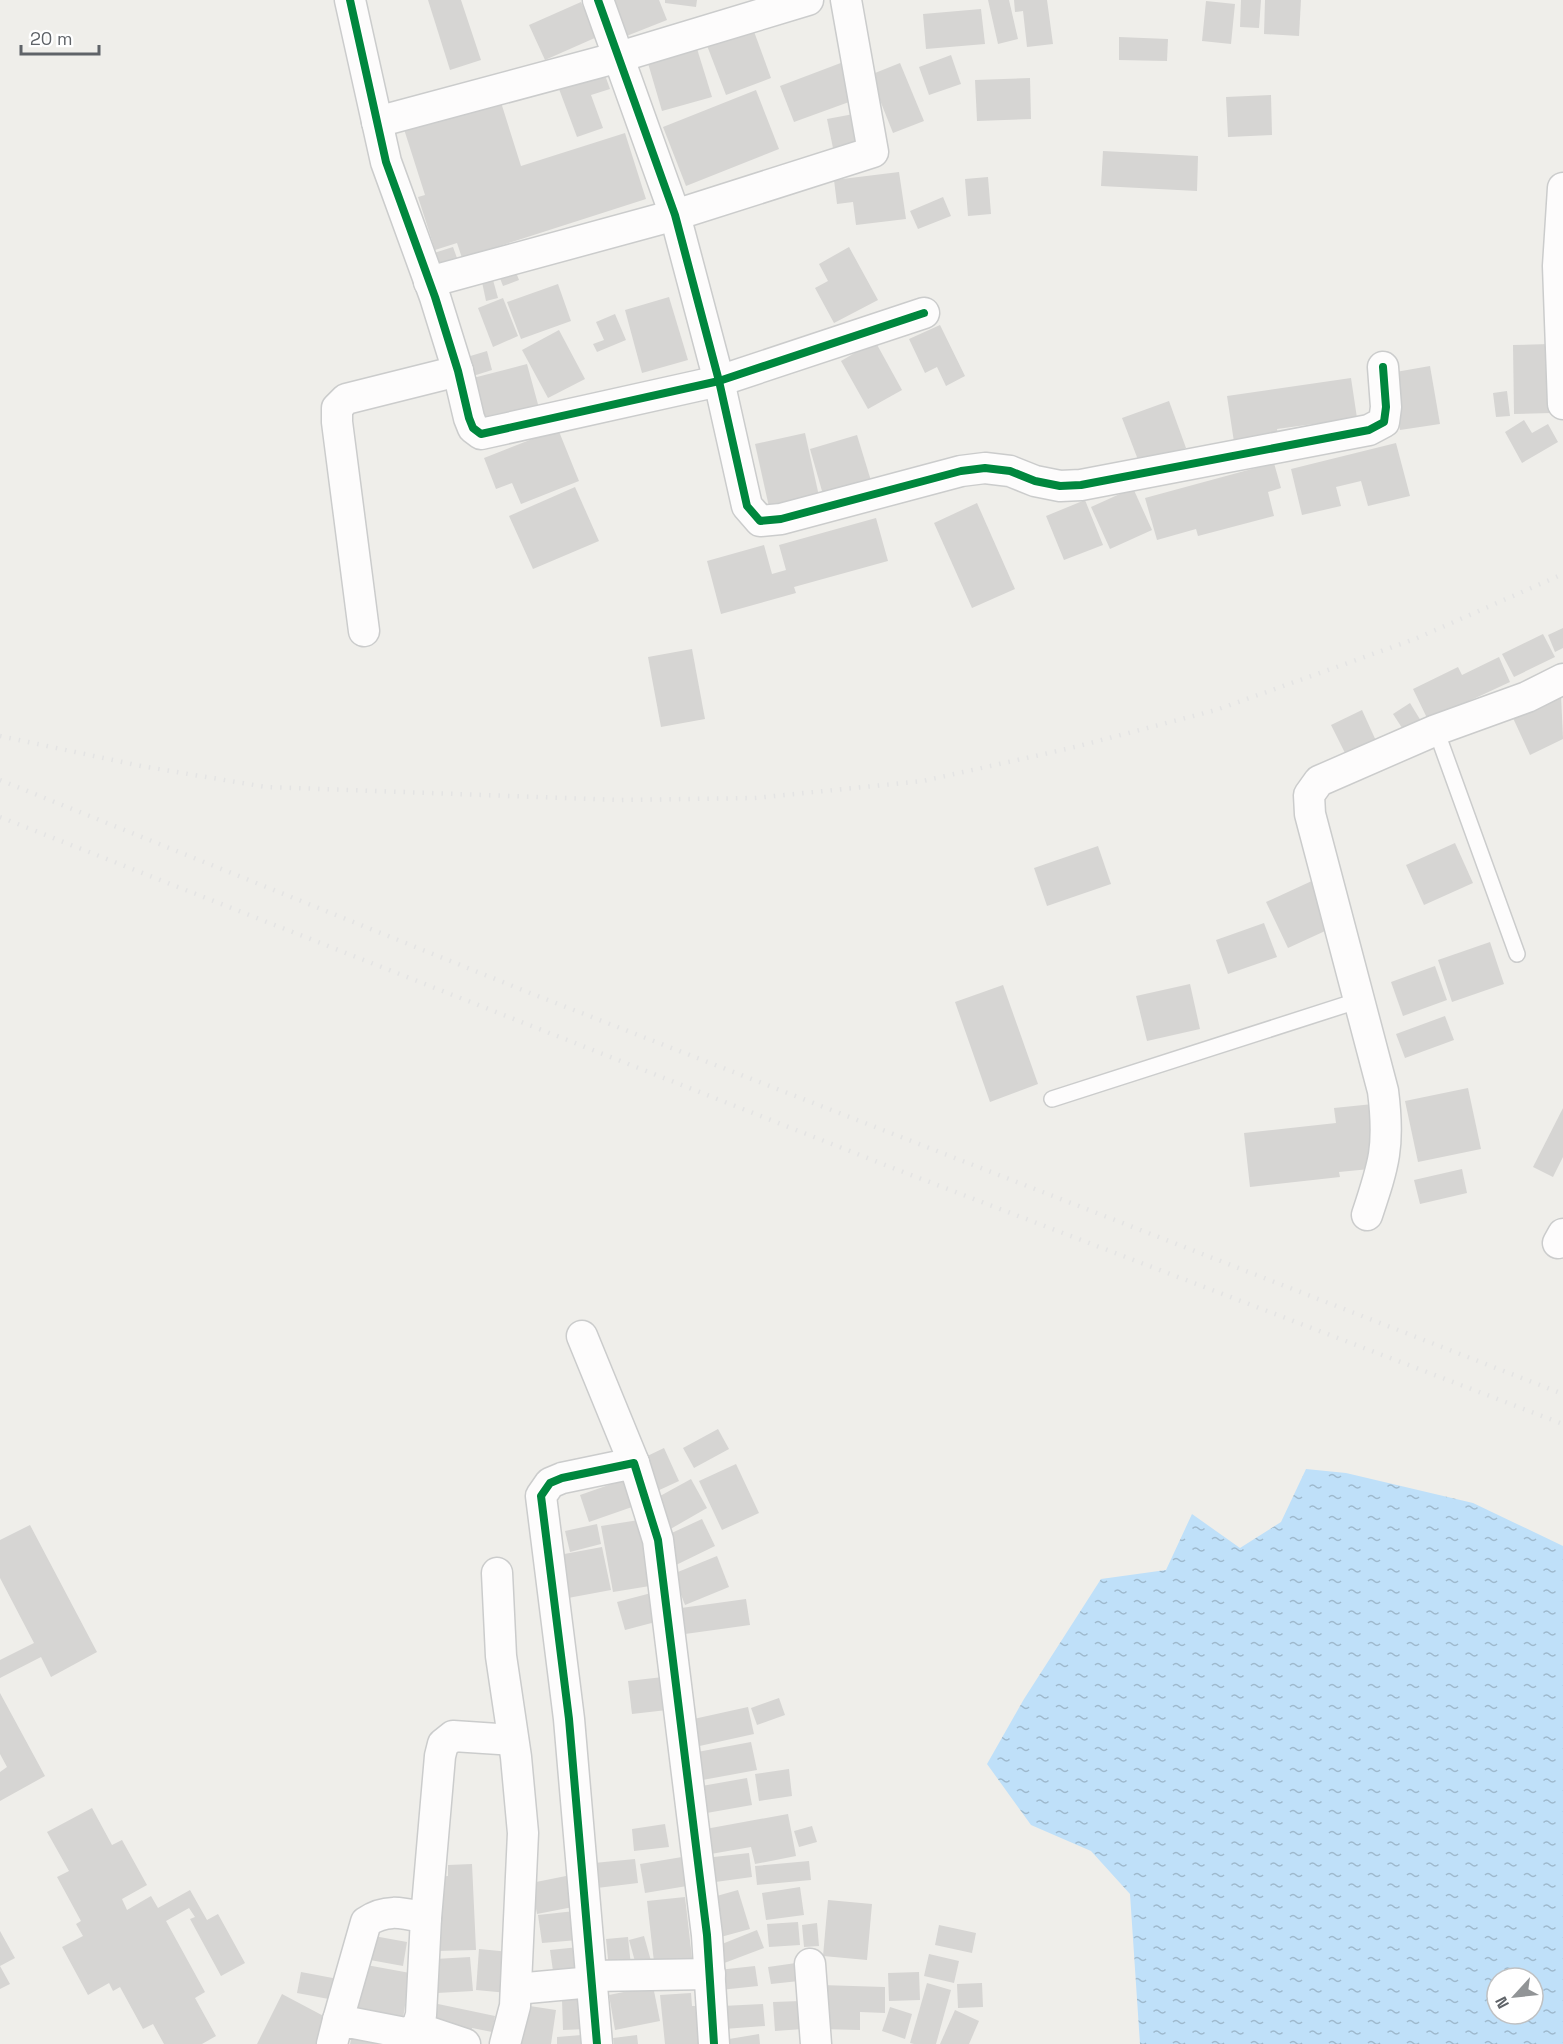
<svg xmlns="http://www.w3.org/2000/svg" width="1563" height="2044" font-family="'Space Grotesk',sans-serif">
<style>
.water{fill:url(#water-ripples);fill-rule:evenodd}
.building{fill:#d6d5d3}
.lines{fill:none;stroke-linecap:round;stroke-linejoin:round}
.service-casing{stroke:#cbcccc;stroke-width:18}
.minor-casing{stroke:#cbcccc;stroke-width:33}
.service{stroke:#fdfcfc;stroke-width:15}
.minor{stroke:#fdfcfc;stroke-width:30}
.rail{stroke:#e4e4e4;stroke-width:4.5;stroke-dasharray:1.5 8;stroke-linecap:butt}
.cycleway-casing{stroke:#fff;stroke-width:11}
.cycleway{stroke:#00873e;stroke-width:8}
</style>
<defs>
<pattern id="water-ripples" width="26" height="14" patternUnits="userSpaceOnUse" patternTransform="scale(1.5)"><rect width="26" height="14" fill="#bfe0f9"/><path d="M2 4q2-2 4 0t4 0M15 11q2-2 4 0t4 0" fill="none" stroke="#9eb9cd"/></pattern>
</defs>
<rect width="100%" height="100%" fill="#efeeea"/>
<!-- water -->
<path class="water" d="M1306,1469L1346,1473L1473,1503L1563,1546V2044H1140L1130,1894L1091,1851L1031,1825L987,1764L1024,1699L1101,1579L1166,1570L1192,1514L1240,1548L1281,1522ZM1497,1978H1533V2014H1497Z"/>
<!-- building -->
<g class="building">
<polygon points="428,0 461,0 481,60 450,70"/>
<polygon points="603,0 659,0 667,20 619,39"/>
<polygon points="665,0 697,0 696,7 665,3"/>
<polygon points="988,0 1009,0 1018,39 998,44"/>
<polygon points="1014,0 1047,0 1053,44 1027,47 1023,11 1015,12"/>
<polygon points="1241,0 1261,0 1259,28 1240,27"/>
<polygon points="1265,0 1301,0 1299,36 1264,34"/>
<polygon points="1206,1 1235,4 1231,44 1202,41"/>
<polygon points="581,2 597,37 545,60 529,25"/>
<polygon points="981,9 985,44 926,49 923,14"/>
<polygon points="752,26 771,78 726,95 706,43"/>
<polygon points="1119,37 1168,39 1167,61 1119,60"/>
<polygon points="694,39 712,97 662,111 645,53"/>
<polygon points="951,55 961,84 929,95 919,67"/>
<polygon points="846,61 860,98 794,122 780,86"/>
<polygon points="900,63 924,121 893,133 870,75"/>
<polygon points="601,64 610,89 591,95 603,128 577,137 556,81"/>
<polygon points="1030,78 1031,119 977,121 975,80"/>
<polygon points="756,90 779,149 686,186 663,127"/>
<polygon points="1271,95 1272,135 1228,137 1226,97"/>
<polygon points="499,96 521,166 625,133 646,199 462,258 457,243 435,250 418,197 425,195 403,126"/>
<polygon points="859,113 865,141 833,148 827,119"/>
<polygon points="1103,151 1198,156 1197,191 1101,186"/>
<polygon points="899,172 906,219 856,225 853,202 837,204 834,180"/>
<polygon points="988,177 991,214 968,216 965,179"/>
<polygon points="943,197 951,216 918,229 910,211"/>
<polygon points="453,247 457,258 438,265 434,253"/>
<polygon points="849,247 878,300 834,323 815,288 828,281 819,264"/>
<polygon points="512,262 519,280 503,286 496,268"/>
<polygon points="493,280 498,298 486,301 482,282"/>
<polygon points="558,284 571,321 521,339 507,302"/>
<polygon points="669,297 688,360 642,373 625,310"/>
<polygon points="503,298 518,336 493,347 478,308"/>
<polygon points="615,314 626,340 597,352 593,344 604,340 596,322"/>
<polygon points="940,325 965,376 946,386 937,367 925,373 909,339"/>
<polygon points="559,330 585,379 548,398 522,350"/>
<polygon points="875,341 902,390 868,409 841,361"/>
<polygon points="1550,344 1551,413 1514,414 1513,345"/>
<polygon points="487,351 492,370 473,376 467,357"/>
<polygon points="527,364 539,408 485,422 473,378"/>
<polygon points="1430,366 1440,424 1400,430 1390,373"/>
<polygon points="1351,378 1357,418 1277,429 1278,436 1234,442 1227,396"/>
<polygon points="1507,391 1510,416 1496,417 1493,393"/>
<polygon points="1169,401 1186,448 1140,465 1122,418"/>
<polygon points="1524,420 1532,433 1548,424 1558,442 1522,463 1505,432"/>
<polygon points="558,429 579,481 521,504 512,483 496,489 484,458"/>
<polygon points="805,433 819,496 769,507 755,444"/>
<polygon points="857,435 872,484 824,498 810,449"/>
<polygon points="1396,443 1410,496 1368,506 1361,481 1336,487 1341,506 1302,515 1291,469"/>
<polygon points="1274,463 1281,488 1268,492 1274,516 1198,536 1196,529 1157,540 1145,498"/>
<polygon points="575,487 599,541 533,569 509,516"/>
<polygon points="1133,488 1152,530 1110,549 1091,507"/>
<polygon points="1085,500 1103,545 1064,560 1046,516"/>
<polygon points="977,503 1015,589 972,608 934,523"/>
<polygon points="876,518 888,561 794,587 796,593 721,614 707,561 764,545 772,574 786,570 779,545"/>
<polygon points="1563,628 1563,648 1555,652 1548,635"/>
<polygon points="1543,634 1555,657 1514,677 1502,654"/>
<polygon points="692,649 705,719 661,727 648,657"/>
<polygon points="1499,657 1510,682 1428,720 1413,689 1458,667 1462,675"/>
<polygon points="1561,695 1563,739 1530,755 1513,718"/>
<polygon points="1410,703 1421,721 1404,731 1393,714"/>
<polygon points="1362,710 1377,743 1347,757 1331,725"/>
<polygon points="1455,843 1473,883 1424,905 1406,865"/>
<polygon points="1098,846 1111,884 1047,906 1034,868"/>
<polygon points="1314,880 1336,926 1288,948 1266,902"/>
<polygon points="1264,923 1277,957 1228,974 1216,940"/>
<polygon points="1490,942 1504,984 1452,1002 1438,960"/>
<polygon points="1435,966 1447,1000 1403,1016 1391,982"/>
<polygon points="1190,984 1200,1029 1147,1041 1136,996"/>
<polygon points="1003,985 1038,1084 990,1102 955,1002"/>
<polygon points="1445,1016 1454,1040 1405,1058 1396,1034"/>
<polygon points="1468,1088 1481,1149 1418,1162 1405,1101"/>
<polygon points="1373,1104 1380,1168 1339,1172 1340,1177 1250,1187 1244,1133 1336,1123 1334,1108"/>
<polygon points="1563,1108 1563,1157 1553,1177 1533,1167"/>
<polygon points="1462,1169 1467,1193 1420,1204 1414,1180"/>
<polygon points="718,1429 729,1449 694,1468 683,1448"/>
<polygon points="664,1448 679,1481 655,1492 639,1460"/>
<polygon points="736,1464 759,1513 722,1530 699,1481"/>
<polygon points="691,1479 707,1508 667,1531 651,1501"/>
<polygon points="623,1480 632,1507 589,1522 580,1495"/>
<polygon points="645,1519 656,1585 613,1592 601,1526"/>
<polygon points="702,1519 715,1546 676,1565 663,1537"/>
<polygon points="597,1524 601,1544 570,1552 565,1531"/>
<polygon points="30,1525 97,1652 51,1677 41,1657 0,1678 0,1660 34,1643 0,1578 0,1540"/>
<polygon points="602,1547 611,1590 568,1598 559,1555"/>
<polygon points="717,1556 729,1587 685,1605 673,1574"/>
<polygon points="655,1592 663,1620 625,1630 617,1602"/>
<polygon points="746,1599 750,1625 685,1634 681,1608"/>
<polygon points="663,1677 667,1710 632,1714 628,1681"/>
<polygon points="0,1693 45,1776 0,1801 0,1772 7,1767 0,1754"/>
<polygon points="779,1698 785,1715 757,1725 751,1708"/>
<polygon points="748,1707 754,1734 695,1747 689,1720"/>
<polygon points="751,1742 757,1770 697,1781 692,1753"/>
<polygon points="789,1769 792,1796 759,1801 755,1774"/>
<polygon points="747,1778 752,1805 701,1814 696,1787"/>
<polygon points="92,1808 112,1845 122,1840 147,1885 122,1899 127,1910 151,1896 158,1908 190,1890 207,1920 218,1914 245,1963 221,1976 190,1919 195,1917 189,1908 166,1921 205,1992 195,1998 216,2036 202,2044 164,2044 153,2024 143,2029 120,1987 113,1991 109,1983 88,1995 62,1947 83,1936 76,1924 81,1921 57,1877 69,1871 47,1832"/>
<polygon points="788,1814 796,1856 755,1864 751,1847 705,1855 700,1830"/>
<polygon points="665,1824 669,1847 634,1851 632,1829"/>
<polygon points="812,1826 817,1842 799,1847 794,1831"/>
<polygon points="749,1853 752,1877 708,1883 705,1858"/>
<polygon points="682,1857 687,1886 645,1893 640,1864"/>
<polygon points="635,1859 638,1883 597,1888 594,1863"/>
<polygon points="809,1861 811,1880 757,1885 755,1866"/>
<polygon points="472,1864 476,1950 436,1951 433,1877 448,1876 448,1865"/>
<polygon points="571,1875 578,1906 537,1914 531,1883"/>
<polygon points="800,1887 804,1915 766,1920 762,1893"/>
<polygon points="738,1890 750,1929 717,1938 706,1899"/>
<polygon points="685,1897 692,1958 654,1962 647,1901"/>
<polygon points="828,1900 872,1904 867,1960 823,1956"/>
<polygon points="575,1911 578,1940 542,1943 538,1915"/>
<polygon points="798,1922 800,1945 769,1947 767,1924"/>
<polygon points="817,1923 819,1946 804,1947 802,1925"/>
<polygon points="939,1925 976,1933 972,1953 935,1945"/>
<polygon points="757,1930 764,1948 719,1965 712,1948"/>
<polygon points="0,1931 15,1958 0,1966 10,1984 0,1989"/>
<polygon points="374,1936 407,1942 403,1966 370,1960"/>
<polygon points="644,1936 651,1961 636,1965 629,1940"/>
<polygon points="628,1937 631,1966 609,1969 606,1939"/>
<polygon points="579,1947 582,1968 553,1971 550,1950"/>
<polygon points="479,1949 511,1952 508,1993 476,1990"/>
<polygon points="929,1954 959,1961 954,1983 924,1976"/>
<polygon points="470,1957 473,1991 437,1993 435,1959"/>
<polygon points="796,1963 799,1981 771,1984 768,1967"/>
<polygon points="361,1964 410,1973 402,2025 352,2016"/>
<polygon points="755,1966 758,1986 720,1990 718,1970"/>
<polygon points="301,1972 338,1979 334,2000 297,1993"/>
<polygon points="919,1972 920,2000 889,2001 888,1973"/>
<polygon points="927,1983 951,1990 936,2044 914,2044 910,2043"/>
<polygon points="982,1983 983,2007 958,2008 957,1984"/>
<polygon points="821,1985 885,1987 885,2013 860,2012 860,2030 820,2029"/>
<polygon points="653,1986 660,2021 615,2030 609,1995"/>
<polygon points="691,1993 692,2006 696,2006 700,2044 665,2044 660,1995"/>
<polygon points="282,1994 333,2021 321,2044 257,2044"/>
<polygon points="584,1999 586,2029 563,2030 562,2000"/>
<polygon points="801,2001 803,2029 775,2031 773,2002"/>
<polygon points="438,2004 495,2016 492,2032 472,2028 471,2037 434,2029"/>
<polygon points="763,2004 765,2026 724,2029 722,2006"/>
<polygon points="523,2005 556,2010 551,2044 518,2044"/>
<polygon points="890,2007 912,2014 905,2039 882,2031"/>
<polygon points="955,2010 979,2021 969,2044 940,2044"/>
<polygon points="354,2028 384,2044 350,2044"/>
<polygon points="594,2034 594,2044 557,2044 557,2037"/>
<polygon points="759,2034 760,2044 717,2044 717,2041"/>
<polygon points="637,2035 638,2044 614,2044 613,2038"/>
</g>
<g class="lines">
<!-- service casing -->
<g class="service-casing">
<g id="service">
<polyline points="1436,730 1517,954"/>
<polyline points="1052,1099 1360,1000"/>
</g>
</g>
<!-- minor casing -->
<g class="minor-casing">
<g id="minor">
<polyline points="350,0 386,162 435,297 458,371 469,418 473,428 481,434 719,381 924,313"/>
<polyline points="598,0 675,215 719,381 747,506 760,521 781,519 961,471 985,468 1010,471 1035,481 1060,486 1081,485 1369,430 1384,422 1386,407 1383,367"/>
<polyline points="377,122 619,57 808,0"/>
<polyline points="1563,188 1558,266 1563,404"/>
<polyline points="429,282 675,215 873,152 846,0"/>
<polyline points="364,631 337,422 337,408 346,399 458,371"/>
<path d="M1367,1215C1384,1164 1390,1146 1383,1091L1310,814L1309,795L1319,781L1436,730L1527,697L1563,679"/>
<polyline points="1558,1243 1563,1234"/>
<polyline points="582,1336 634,1463"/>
<polyline points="497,1573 501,1656 516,1757 523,1833 515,2006 505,2044"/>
<polyline points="810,1964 816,2044"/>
<polyline points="592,1976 710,1974"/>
<polyline points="516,1989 592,1982"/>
<path d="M338,2020L366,1922C386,1908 403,1913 426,1918"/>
<polyline points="417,2028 465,2044"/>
<polyline points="332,2044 338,2020 405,2033 417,2028 421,2015 426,1918 440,1756 443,1744 453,1736 513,1740"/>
<polyline points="597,2044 569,1719 541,1496 550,1483 562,1478 634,1463 658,1540 707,1935 714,2044"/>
</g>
</g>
<!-- service -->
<use href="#service" class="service"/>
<!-- minor -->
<use href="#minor" class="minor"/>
<!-- rail -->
<g class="rail">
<polyline points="0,736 141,766 266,787 620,800 755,798 923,781 1071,748 1216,710 1415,639 1563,574"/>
<polyline points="0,780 530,993 1563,1394"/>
<polyline points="0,817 898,1170 1563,1424"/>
</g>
<!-- cycleway casing -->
<g class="cycleway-casing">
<g id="cycleway">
<polyline points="350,0 386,162 435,297 458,371 469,418 473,428 481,434 719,381 924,313"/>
<polyline points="598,0 675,215 719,381 747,506 760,521 781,519 961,471 985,468 1010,471 1035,481 1060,486 1081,485 1369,430 1384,422 1386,407 1383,367"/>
<polyline points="597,2044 569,1719 541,1496 550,1483 562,1478 634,1463 658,1540 707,1935 714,2044"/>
</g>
</g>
<!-- cycleway -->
<use href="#cycleway" class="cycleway"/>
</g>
<!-- north arrow -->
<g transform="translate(1515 1996) rotate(243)"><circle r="28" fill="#ffffff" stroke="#bfc1c3" stroke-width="1.5"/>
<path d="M0-4.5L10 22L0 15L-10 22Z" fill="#919496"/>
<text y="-9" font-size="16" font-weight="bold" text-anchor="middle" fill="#5f6368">N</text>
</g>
<!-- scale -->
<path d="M21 45v9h78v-9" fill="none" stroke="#5f6368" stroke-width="3"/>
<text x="30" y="45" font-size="18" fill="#5f6368" stroke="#ffffff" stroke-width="4.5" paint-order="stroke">20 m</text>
</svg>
